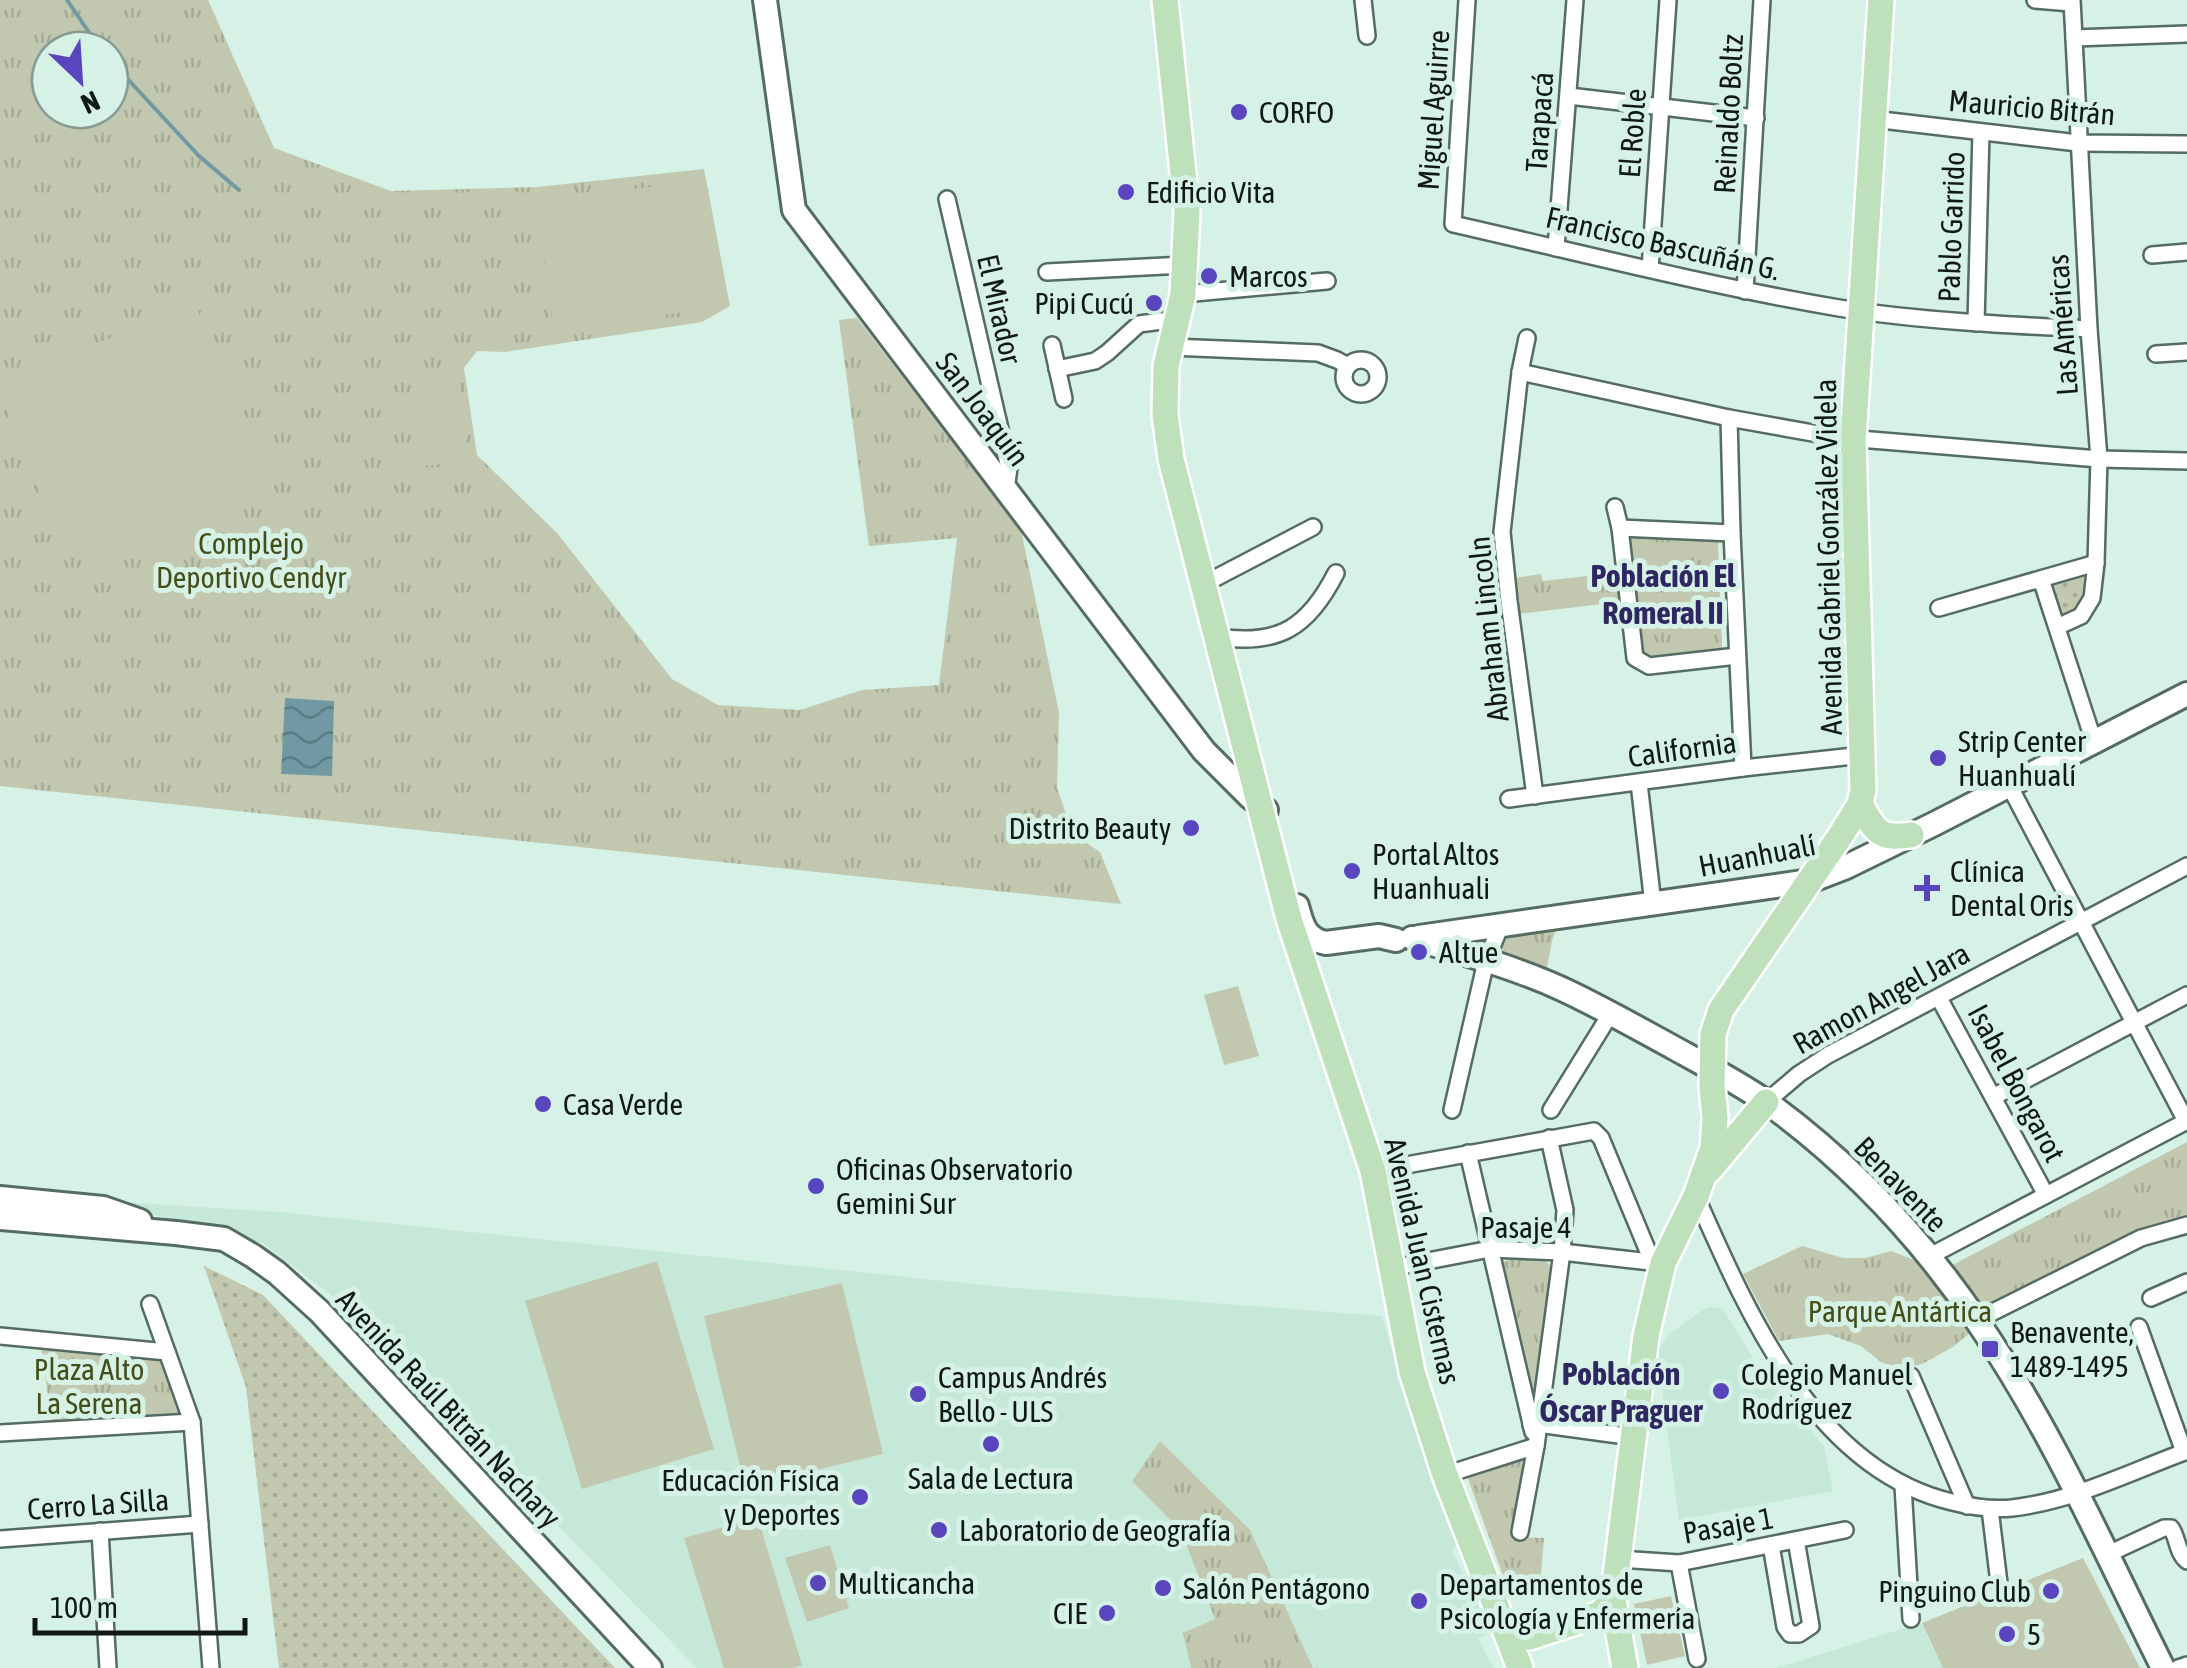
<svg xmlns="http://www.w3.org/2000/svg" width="2187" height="1668" font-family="'Asap Condensed',sans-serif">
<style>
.built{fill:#c5e8d8}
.grass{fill:url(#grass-dots)}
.park{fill:url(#park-tufts);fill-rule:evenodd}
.pitch{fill:#c2c8b0}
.water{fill:url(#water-waves)}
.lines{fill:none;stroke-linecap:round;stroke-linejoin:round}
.stream{stroke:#7099a3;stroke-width:4}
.minor-casing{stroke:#556c62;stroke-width:20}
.secondary-casing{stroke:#556c62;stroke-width:28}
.primary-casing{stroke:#fff;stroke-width:30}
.minor{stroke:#fff;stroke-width:15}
.secondary{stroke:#fff;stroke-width:22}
.primary{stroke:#bee0bb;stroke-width:25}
.poi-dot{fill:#5945bd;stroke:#d6f1e5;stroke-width:4}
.labels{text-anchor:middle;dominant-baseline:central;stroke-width:10;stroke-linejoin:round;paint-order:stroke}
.street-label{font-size:30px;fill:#101915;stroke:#d6f1e5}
.poi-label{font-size:30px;fill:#101915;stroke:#d6f1e5;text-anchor:start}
.park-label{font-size:30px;fill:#444e19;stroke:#d6f1e5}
.neighbourhood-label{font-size:32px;font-weight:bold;fill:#2f2762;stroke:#d6f1e5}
</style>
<defs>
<pattern id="grass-dots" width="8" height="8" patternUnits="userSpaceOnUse" patternTransform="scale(2.5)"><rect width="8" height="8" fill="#c2c8b0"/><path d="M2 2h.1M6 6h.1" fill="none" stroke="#a6ab96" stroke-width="1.8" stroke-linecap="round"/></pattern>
<pattern id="park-tufts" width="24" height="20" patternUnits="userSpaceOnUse" patternTransform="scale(2.5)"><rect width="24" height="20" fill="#c2c8b0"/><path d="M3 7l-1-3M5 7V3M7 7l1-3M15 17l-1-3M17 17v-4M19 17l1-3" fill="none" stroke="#a6ab96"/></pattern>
<pattern id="water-waves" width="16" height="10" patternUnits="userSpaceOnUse" patternTransform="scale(2.5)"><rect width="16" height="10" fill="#7099a3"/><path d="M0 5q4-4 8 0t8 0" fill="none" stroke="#5b7c84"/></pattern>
</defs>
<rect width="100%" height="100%" fill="#d6f1e5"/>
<!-- built -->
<g class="built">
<polygon points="101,1201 279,1212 1003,1287 1382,1316 1434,1486 1456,1544 1453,1553 1490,1632 1478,1638 1493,1668 697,1668 340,1302 263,1243"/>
<polygon points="1712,1307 1722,1309 1726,1314 1758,1366 1824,1447 1833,1491 1679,1520 1658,1358 1659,1349 1669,1334 1704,1309"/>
<polygon points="1921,1623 1943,1668 1776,1668"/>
</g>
<!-- grass -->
<g class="grass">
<polygon points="2086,570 2079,612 2060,619 2051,580"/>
<polygon points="204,1266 263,1295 615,1668 279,1668 246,1387"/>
</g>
<!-- park -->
<g class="park">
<path d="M0,0H208L274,148L391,191L538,187L704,169L730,306L702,322L505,352L477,351L464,368L477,455L557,533L672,679L718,705L800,710L862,690L939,685L957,538L869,546L839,320L857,318L1021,530L1059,713L1057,788L1073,834L1100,852L1121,904L0,786ZM50,50H110V110H50Z"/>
<polygon points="1640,534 1718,542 1722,650 1651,658 1645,656 1641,648 1630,541 1634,536"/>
<polygon points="1615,573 1619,602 1518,614 1515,578 1541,574 1543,581"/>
<polygon points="1557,927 1552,941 1547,967 1573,984 1494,956 1508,932"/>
<path d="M2187,1142V1218C2114,1237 2049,1276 1982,1309L1947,1268Z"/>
<polygon points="1802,1246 1843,1258 1865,1258 1891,1251 1934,1268 1977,1327 1953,1347 1922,1364 1900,1369 1881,1362 1861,1346 1828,1334 1779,1341 1743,1274"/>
<path d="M1513,1257C1528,1257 1544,1254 1552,1268L1534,1406L1502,1267L1503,1263Z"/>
<polygon points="40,1340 167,1352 192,1422 53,1430"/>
<polygon points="1160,1441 1250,1530 1313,1668 1191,1668 1183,1633 1215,1619 1181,1531 1132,1481"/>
<polygon points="1529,1456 1516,1537 1544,1538 1541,1574 1511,1598 1467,1476"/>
</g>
<!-- pitch -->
<g class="pitch">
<polygon points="706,179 724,306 554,331 537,203"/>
<path d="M194,302L276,492C240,512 169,557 130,559C122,559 114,556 107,554C44,536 20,440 1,384Z"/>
<polygon points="456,373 467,460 425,466 415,378"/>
<polygon points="1238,986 1259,1056 1224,1065 1204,995"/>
<polygon points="657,1261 714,1449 582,1489 525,1301"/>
<polygon points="842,1283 883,1454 745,1487 704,1316"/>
<polygon points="758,1518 802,1665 793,1668 724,1668 684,1538"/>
<polygon points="830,1545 849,1608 807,1622 785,1558"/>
<polygon points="2083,1558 2140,1668 1943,1668 1922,1623"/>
<polygon points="1671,1596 1685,1656 1647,1665 1634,1604"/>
</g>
<!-- water -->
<polygon class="water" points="285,698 334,701 332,776 281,774"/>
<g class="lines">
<!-- stream -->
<g class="stream">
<polyline points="67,0 101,50"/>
<polyline points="110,60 199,156 239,190"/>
</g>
<!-- minor casing -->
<g class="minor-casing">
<g id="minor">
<polyline points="1363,0 1367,36"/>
<path d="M1467,0L1453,224C1581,253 1709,286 1839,308C1921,321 2006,325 2089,329"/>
<polyline points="2035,0 2071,3"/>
<polyline points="2074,38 2187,34"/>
<polyline points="1569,96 1756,118"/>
<polyline points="1873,119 2078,143 2187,144"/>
<polyline points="947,199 1009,468 1006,490"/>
<polyline points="1556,248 1575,0"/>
<polyline points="2152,255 2187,252"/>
<polyline points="1650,269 1668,0"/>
<polyline points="1047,272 1184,265"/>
<polyline points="1745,291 1762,0"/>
<polyline points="1183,294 1327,281"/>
<polyline points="1976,323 1981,132"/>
<polyline points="1527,338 1520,372 1502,532 1509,601 1535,796"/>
<polyline points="1052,345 1064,399"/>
<polyline points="1171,347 1318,353 1337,360 1348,366"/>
<polyline points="2156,354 2187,352"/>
<circle cx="1361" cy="377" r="17"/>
<polyline points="1057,369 1095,361 1107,353 1139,324 1177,319"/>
<polyline points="1520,372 1729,418 1835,437 2099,459 2187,461"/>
<polyline points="1729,418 1732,533 1743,768"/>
<polyline points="1615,507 1620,528 1635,658 1649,666 1737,656"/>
<polyline points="1620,528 1732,533"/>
<polyline points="2041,579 2094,742"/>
<polyline points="1204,584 1313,527"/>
<polyline points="1939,608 2096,563"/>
<polyline points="2057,627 2081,616 2092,598 2096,563 2099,459 2089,329 2072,0"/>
<path d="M1218,637C1278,646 1308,628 1336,573"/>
<polyline points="1639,783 1653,904"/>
<polyline points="2010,787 2186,1121"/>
<polyline points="1509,799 1743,768 1863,755"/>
<polyline points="1939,998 2046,1195"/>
<polyline points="1993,1097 2187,995"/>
<polyline points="1766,1102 1799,1074 1828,1055 2187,866"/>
<polyline points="1452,1110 1486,961 1501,925"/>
<polyline points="1551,1110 1611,1013"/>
<polyline points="1468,1153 1533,1432"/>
<polyline points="1373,1171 1594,1131 1601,1138 1652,1261"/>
<path d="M1696,1196C1747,1312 1815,1470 1952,1502C1972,1507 1992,1510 2012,1508C2073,1501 2130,1472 2187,1451"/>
<polyline points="1930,1256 2187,1121"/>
<polyline points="1391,1268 1490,1249 1562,1252 1659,1263"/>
<polyline points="2151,1298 2187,1282"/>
<polyline points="150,1304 192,1422 211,1668"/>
<polyline points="1977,1320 2141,1238 2187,1225"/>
<polyline points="2139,1327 2184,1452"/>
<polyline points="0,1336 167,1352"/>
<polyline points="1911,1376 1967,1506"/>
<polyline points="1531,1425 1538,1424 1633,1437"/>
<polyline points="0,1433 192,1422"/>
<polyline points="1445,1475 1536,1446"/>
<polyline points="1903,1486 1911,1619"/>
<polyline points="1990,1509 1999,1583"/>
<polyline points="100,1531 108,1668"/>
<polyline points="1520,1532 1536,1446 1562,1252 1565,1210 1549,1138"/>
<polyline points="0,1539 200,1524"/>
<polyline points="1771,1545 1785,1627 1790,1634 1799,1634 1811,1626 1796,1540"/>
<path d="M2106,1555L2164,1528H2171C2178,1538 2177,1553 2187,1561"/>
<polyline points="1619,1559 1679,1563 1845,1530"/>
<polyline points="1679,1563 1697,1659"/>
<polyline points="2178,1668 2187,1665"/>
</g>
</g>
<!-- secondary casing -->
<g class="secondary-casing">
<g id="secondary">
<polyline points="765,0 794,210 1204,751 1250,797 1266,810"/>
<path d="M1297,906C1302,924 1305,939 1326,943L1379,936L1396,940"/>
<polyline points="1419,937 1810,881 1844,868 1934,824 2187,694"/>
<path d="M1412,938C1462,953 1514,967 1562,989C1601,1007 1639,1029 1676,1049C1707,1066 1739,1083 1768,1103C1850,1163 1920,1237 1977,1321C2051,1428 2105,1552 2163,1668"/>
<polyline points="0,1198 103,1208 140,1221"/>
<polyline points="0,1218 176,1233 224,1239 253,1256 277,1273 320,1312 650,1668"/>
</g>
</g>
<!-- primary casing -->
<g class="primary-casing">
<g id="primary">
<polyline points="1165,0 1187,212 1183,294 1166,366 1165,415 1171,459 1289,919 1373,1171 1412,1372 1445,1475 1520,1668"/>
<path d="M1860,804C1875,831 1879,840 1911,835"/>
<polyline points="1709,1170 1766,1102"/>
<polyline points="1506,1629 1529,1637 1600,1614 1613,1600"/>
<polyline points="1625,1668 1613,1600 1646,1336 1663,1263 1696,1196 1713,1148 1715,1118 1712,1087 1713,1034 1721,1010 1841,835 1860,804 1863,790 1853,440 1881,0"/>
</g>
</g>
<!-- minor -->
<use href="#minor" class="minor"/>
<!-- secondary -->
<use href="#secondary" class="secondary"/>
<!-- primary -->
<use href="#primary" class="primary"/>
</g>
<!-- markers -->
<g class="poi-dot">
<circle cx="1239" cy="112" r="10"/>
<circle cx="1126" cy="192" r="10"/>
<circle cx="1209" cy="276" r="10"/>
<circle cx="1154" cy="303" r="10"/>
<circle cx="1938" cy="758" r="10"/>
<circle cx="1191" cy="828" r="10"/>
<circle cx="1352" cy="871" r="10"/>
<path d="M1922 873h10v10h10v10h-10v10h-10v-10h-10v-10h10z"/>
<circle cx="1419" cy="952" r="10"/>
<circle cx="543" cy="1104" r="10"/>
<circle cx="816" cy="1186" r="10"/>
<rect x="1980" y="1339" width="20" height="20" rx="5"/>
<circle cx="1721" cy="1391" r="10"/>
<circle cx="918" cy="1394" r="10"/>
<circle cx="991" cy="1444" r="10"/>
<circle cx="860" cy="1497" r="10"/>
<circle cx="939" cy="1530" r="10"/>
<circle cx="818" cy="1583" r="10"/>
<circle cx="1163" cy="1588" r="10"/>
<circle cx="2051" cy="1591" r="10"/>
<circle cx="1419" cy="1601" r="10"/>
<circle cx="1107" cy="1613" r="10"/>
<circle cx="2007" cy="1634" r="10"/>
</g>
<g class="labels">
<!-- street labels -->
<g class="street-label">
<text transform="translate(2032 107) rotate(5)">Mauricio Bitrán</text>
<text transform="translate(1433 110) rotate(-86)">Miguel Aguirre</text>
<text transform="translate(1728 114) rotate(-87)">Reinaldo Boltz</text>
<text transform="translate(1539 122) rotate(-86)">Tarapacá</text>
<text transform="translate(1632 133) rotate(-86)">El Roble</text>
<text transform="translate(1951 227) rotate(-88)">Pablo Garrido</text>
<text transform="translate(1663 243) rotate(13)">Francisco Bascuñán G.</text>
<text transform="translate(1000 309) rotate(77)">El Mirador</text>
<text transform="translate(2062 325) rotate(-94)">Las Américas</text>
<text transform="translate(983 409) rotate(53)">San Joaquín</text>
<text transform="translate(1828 557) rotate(-91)">Avenida Gabriel González Videla</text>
<text transform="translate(1488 629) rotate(-96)">Abraham Lincoln</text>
<text transform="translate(1682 749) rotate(-8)">California</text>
<text transform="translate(1757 855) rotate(-11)">Huanhualí</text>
<text transform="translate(1881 998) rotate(-29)">Ramon Angel Jara</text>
<text transform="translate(2017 1083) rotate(62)">Isabel Bongarot</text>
<text transform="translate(1901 1184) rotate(46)">Benavente</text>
<text x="1526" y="1227">Pasaje 4</text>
<text transform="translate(1423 1261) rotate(77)">Avenida Juan Cisternas</text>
<text transform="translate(449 1408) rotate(47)">Avenida Raúl Bitrán Nachary</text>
<text transform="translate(98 1504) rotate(-4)">Cerro La Silla</text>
<text transform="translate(1728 1525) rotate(-10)">Pasaje 1</text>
</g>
<!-- poi labels -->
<g class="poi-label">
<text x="1259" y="112">CORFO</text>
<text x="1146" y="192">Edificio Vita</text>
<text x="1229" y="276">Marcos</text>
<text x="1134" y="303" text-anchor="end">Pipi Cucú</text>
<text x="1958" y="741">Strip Center<tspan x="1958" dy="34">Huanhualí</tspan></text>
<text x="1171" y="828" text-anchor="end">Distrito Beauty</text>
<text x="1372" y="854">Portal Altos<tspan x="1372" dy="34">Huanhuali</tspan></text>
<text x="1950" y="871">Clínica<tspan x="1950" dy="34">Dental Oris</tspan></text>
<text x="1439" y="952">Altue</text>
<text x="563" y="1104">Casa Verde</text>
<text x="836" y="1169">Oficinas Observatorio<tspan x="836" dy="34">Gemini Sur</tspan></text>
<text x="2010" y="1332">Benavente,<tspan x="2010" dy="34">1489-1495</tspan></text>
<text x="1741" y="1374">Colegio Manuel<tspan x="1741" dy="34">Rodríguez</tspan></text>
<text x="938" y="1377">Campus Andrés<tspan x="938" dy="34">Bello - ULS</tspan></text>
<text x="991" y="1478" text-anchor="middle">Sala de Lectura</text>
<text x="840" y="1480" text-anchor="end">Educación Física<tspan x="840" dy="34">y Deportes</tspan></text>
<text x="959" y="1530">Laboratorio de Geografía</text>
<text x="838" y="1583">Multicancha</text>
<text x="1439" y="1584">Departamentos de<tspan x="1439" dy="34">Psicología y Enfermería</tspan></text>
<text x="1183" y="1588">Salón Pentágono</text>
<text x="2031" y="1591" text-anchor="end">Pinguino Club</text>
<text x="1087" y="1613" text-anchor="end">CIE</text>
<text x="2027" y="1634">5</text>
</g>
<!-- park labels -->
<g class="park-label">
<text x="251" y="543">Complejo<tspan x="251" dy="34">Deportivo Cendyr</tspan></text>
<text x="1900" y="1311">Parque Antártica</text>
<text x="89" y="1369">Plaza Alto<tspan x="89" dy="34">La Serena</tspan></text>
</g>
<!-- neighbourhood labels -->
<g class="neighbourhood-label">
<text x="1663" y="575">Población El<tspan x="1663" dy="37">Romeral II</tspan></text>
<text x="1621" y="1373">Población<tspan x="1621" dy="37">Óscar Praguer</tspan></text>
</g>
</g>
<!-- north arrow -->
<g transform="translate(80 80) rotate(155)"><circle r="48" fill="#d6f1e5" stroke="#879b92" stroke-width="2.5"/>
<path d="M0-8L18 38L0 25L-18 38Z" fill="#5945bd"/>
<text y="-15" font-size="28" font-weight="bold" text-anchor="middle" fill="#101915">N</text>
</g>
<!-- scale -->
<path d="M35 1618v15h210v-15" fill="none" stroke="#101915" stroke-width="5"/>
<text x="50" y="1618" font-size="30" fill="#101915" stroke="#d6f1e5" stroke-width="8" paint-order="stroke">100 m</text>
</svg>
